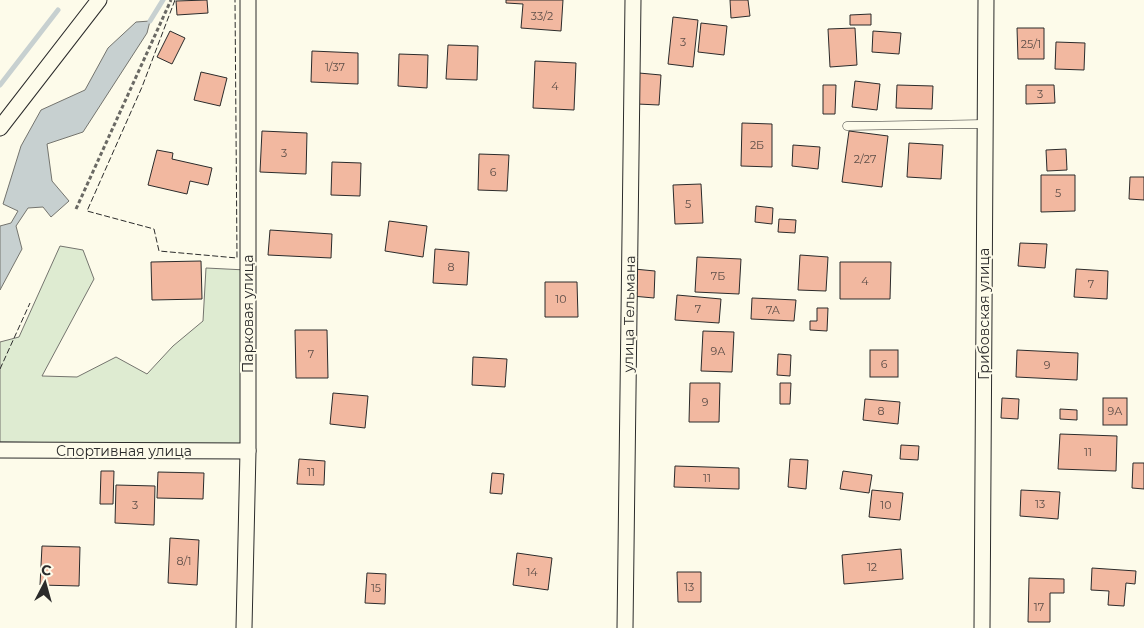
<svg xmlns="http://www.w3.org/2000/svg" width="1144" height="628" font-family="Montserrat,sans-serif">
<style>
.green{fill:#deebd1;stroke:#74746e}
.water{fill:#c7d0d0;stroke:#74746e}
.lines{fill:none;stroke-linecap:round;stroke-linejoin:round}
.stream{stroke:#c7d0d0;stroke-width:5}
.building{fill:#f2b8a0;stroke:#2b2b2b}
.service-casing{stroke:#2b2b2b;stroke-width:9}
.minor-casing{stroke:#2b2b2b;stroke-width:17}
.path{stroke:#6a6964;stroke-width:3;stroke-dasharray:4 2.5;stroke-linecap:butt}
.service{stroke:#fdfbea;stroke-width:8}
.minor{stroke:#fdfbea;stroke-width:15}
.fence{stroke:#2b2b2b;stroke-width:1;stroke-dasharray:6 2.5;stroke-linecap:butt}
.labels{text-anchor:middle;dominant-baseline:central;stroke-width:4;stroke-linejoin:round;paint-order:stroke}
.number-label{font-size:11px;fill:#5d4e48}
.street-label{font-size:14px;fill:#2b2b2b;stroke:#fdfbea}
</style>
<rect width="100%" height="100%" fill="#fdfbea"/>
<!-- green -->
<polygon class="green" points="60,246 83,250 94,279 42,376 77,377 116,357 147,374 173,346 203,321 206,268 246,270 247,445 0,442 0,342 19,337"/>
<!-- water -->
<polygon class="water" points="150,21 147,33 83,132 47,144 52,181 69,201 51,217 43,207 28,208 16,226 22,249 0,290 0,226 11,223 18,211 3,204 21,146 41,110 85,90 108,48 136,22"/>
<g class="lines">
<!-- stream -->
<g class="stream">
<polyline points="150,21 163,0"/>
<polyline points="0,85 58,10"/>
</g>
</g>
<!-- building -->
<g class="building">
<polygon points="207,0 208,13 177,15 176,1"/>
<polygon points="506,0 563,0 561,31 521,28 523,4 506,3"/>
<polygon points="730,0 748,0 750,16 731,18"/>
<polygon points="871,14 871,25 850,25 850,15"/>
<polygon points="673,17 698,20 693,67 668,64"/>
<polygon points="701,23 727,26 724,55 698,52"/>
<polygon points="855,28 857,65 830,67 828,29"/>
<polygon points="1017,28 1044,28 1044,59 1018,59"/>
<polygon points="170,31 185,38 172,64 157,57"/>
<polygon points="873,31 901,33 899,54 872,52"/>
<polygon points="1056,42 1085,43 1084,70 1055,69"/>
<polygon points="448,45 478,46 477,80 446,79"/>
<polygon points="312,51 358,53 358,84 311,82"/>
<polygon points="399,54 428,55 427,88 398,86"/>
<polygon points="535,61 576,63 574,110 533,108"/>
<polygon points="201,72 227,78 220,106 194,100"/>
<polygon points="639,73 661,75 659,105 637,104"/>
<polygon points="855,81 880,84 877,110 852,107"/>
<polygon points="823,85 836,85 835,114 823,114"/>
<polygon points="897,85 933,86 932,109 896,108"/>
<polygon points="1026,85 1054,85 1055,103 1026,104"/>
<polygon points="742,123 772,124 772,167 741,166"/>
<polygon points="262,131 307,133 306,174 260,172"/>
<polygon points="849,131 888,136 882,187 842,182"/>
<polygon points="909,143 943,145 941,179 907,177"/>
<polygon points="793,145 820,147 818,169 792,166"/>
<polygon points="1066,149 1067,170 1047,171 1046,150"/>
<polygon points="157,150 173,153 172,159 212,168 208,185 190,181 187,194 148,185"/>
<polygon points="479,154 509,155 507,191 478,190"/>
<polygon points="332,162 361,163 360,196 331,195"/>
<polygon points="1041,175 1075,175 1075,211 1041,212"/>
<polygon points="1130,177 1144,177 1144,200 1129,199"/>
<polygon points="701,184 703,223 675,224 673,185"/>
<polygon points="756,206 773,208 772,224 755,222"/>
<polygon points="779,219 796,220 795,233 778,232"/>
<polygon points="389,221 427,226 423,257 385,251"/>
<polygon points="270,230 332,234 331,258 268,255"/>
<polygon points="1020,243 1047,244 1045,268 1018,266"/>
<polygon points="435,249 469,252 467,285 433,283"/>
<polygon points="800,255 828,257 826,291 798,290"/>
<polygon points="697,257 741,259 739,294 695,292"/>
<polygon points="201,261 202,299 152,300 151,262"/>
<polygon points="840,262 891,262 890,299 840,299"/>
<polygon points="634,269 655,271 654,298 632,296"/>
<polygon points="1076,269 1108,271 1107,299 1074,297"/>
<polygon points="545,282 577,282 578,317 545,317"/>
<polygon points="677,295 721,299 719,323 675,320"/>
<polygon points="752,298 796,300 794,321 751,319"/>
<polygon points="817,308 828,308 827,331 810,330 810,321 817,321"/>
<polygon points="295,330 327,330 328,378 296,378"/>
<polygon points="703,331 734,332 732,372 701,371"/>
<rect x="870" y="350" width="28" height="27"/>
<polygon points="1017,350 1078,353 1077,380 1016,377"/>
<polygon points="778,354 791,355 790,376 777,375"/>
<polygon points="473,357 507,359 505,387 472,385"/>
<polygon points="690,383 720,383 719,422 689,422"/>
<polygon points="780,383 791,383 790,404 780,404"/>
<polygon points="333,393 368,396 365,428 330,424"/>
<polygon points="1002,398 1019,399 1018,419 1001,418"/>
<rect x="1103" y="398" width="24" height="27"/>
<polygon points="865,399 900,402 898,424 863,420"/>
<polygon points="1060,409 1077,410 1077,420 1060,419"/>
<polygon points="1060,434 1117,436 1116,471 1058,469"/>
<polygon points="901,445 919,446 918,460 900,459"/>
<polygon points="299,459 325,461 324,485 297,484"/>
<polygon points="790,459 808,460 806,489 788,487"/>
<polygon points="1133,463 1144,463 1144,489 1132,488"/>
<polygon points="675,466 739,468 739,489 674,487"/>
<polygon points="101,471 114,471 113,504 100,504"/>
<polygon points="843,471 872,475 869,493 840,489"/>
<polygon points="158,472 204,473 203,499 157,498"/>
<polygon points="492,473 504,474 502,494 490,493"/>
<polygon points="116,485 155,486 154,525 115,523"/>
<polygon points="872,490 903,493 900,520 869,517"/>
<polygon points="1021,490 1060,492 1058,519 1020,516"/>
<polygon points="170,538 199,540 197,585 168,583"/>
<polygon points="42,546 80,547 79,586 40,585"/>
<polygon points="901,549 903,579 844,584 842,555"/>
<polygon points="517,553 552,558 548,590 513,585"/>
<polygon points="1092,568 1136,571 1135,584 1126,583 1124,606 1108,605 1109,591 1091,590"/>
<polygon points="677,572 701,572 701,602 678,602"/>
<polygon points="367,573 386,574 385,604 365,603"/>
<polygon points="1029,578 1064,579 1064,593 1050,593 1050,622 1028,622"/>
</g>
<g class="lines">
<!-- service casing -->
<g class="service-casing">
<polyline id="service" points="847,126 985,124"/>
</g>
<!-- minor casing -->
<g class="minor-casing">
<g id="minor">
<polyline points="0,128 99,0"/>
<polyline points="0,450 248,451"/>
<polyline points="244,628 248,451 248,0"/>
<polyline points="625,628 633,0"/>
<polyline points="982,628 986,0"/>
</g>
</g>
<!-- path -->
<polyline class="path" points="76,209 171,0"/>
<!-- service -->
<use href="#service" class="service"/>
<!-- minor -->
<use href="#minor" class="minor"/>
<!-- fence -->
<g class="fence">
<polyline points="175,0 142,87 87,211 154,229 159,251 237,258 235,0"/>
<polyline points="0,369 30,303"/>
</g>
</g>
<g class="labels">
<!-- number labels -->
<g class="number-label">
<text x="542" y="16">33/2</text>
<text x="683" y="42">3</text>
<text x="1031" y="44">25/1</text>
<text x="335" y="67">1/37</text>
<text x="555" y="86">4</text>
<text x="1040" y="94">3</text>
<text x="757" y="145">2Б</text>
<text x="284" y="153">3</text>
<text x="865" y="159">2/27</text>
<text x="493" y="172">6</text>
<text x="1058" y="193">5</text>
<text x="688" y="204">5</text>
<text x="451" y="267">8</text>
<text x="718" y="276">7Б</text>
<text x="865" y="281">4</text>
<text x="1091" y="284">7</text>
<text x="561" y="299">10</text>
<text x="698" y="309">7</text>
<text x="773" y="310">7А</text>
<text x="718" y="351">9А</text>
<text x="311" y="354">7</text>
<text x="884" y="364">6</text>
<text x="1047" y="365">9</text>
<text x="705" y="402">9</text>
<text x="881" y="411">8</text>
<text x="1115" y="411">9А</text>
<text x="1088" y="452">11</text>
<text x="311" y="472">11</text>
<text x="707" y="478">11</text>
<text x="1040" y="504">13</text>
<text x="135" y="505">3</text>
<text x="886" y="505">10</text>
<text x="184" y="561">8/1</text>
<text x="872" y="567">12</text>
<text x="532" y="572">14</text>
<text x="689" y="587">13</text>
<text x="376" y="588">15</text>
<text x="1039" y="607">17</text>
</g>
<!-- street labels -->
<g class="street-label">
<text transform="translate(248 314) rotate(-90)">Парковая улица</text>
<text transform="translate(629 314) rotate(-89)">улица Тельмана</text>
<text transform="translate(984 314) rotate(-90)">Грибовская улица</text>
<text x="124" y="451">Спортивная улица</text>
</g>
</g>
<!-- north arrow -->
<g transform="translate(45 583) rotate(6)" stroke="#fdfbea" stroke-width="4" paint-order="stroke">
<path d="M0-4L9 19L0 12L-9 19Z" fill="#2b2b2b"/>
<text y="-8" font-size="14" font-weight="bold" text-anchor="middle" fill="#2b2b2b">С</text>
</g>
</svg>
